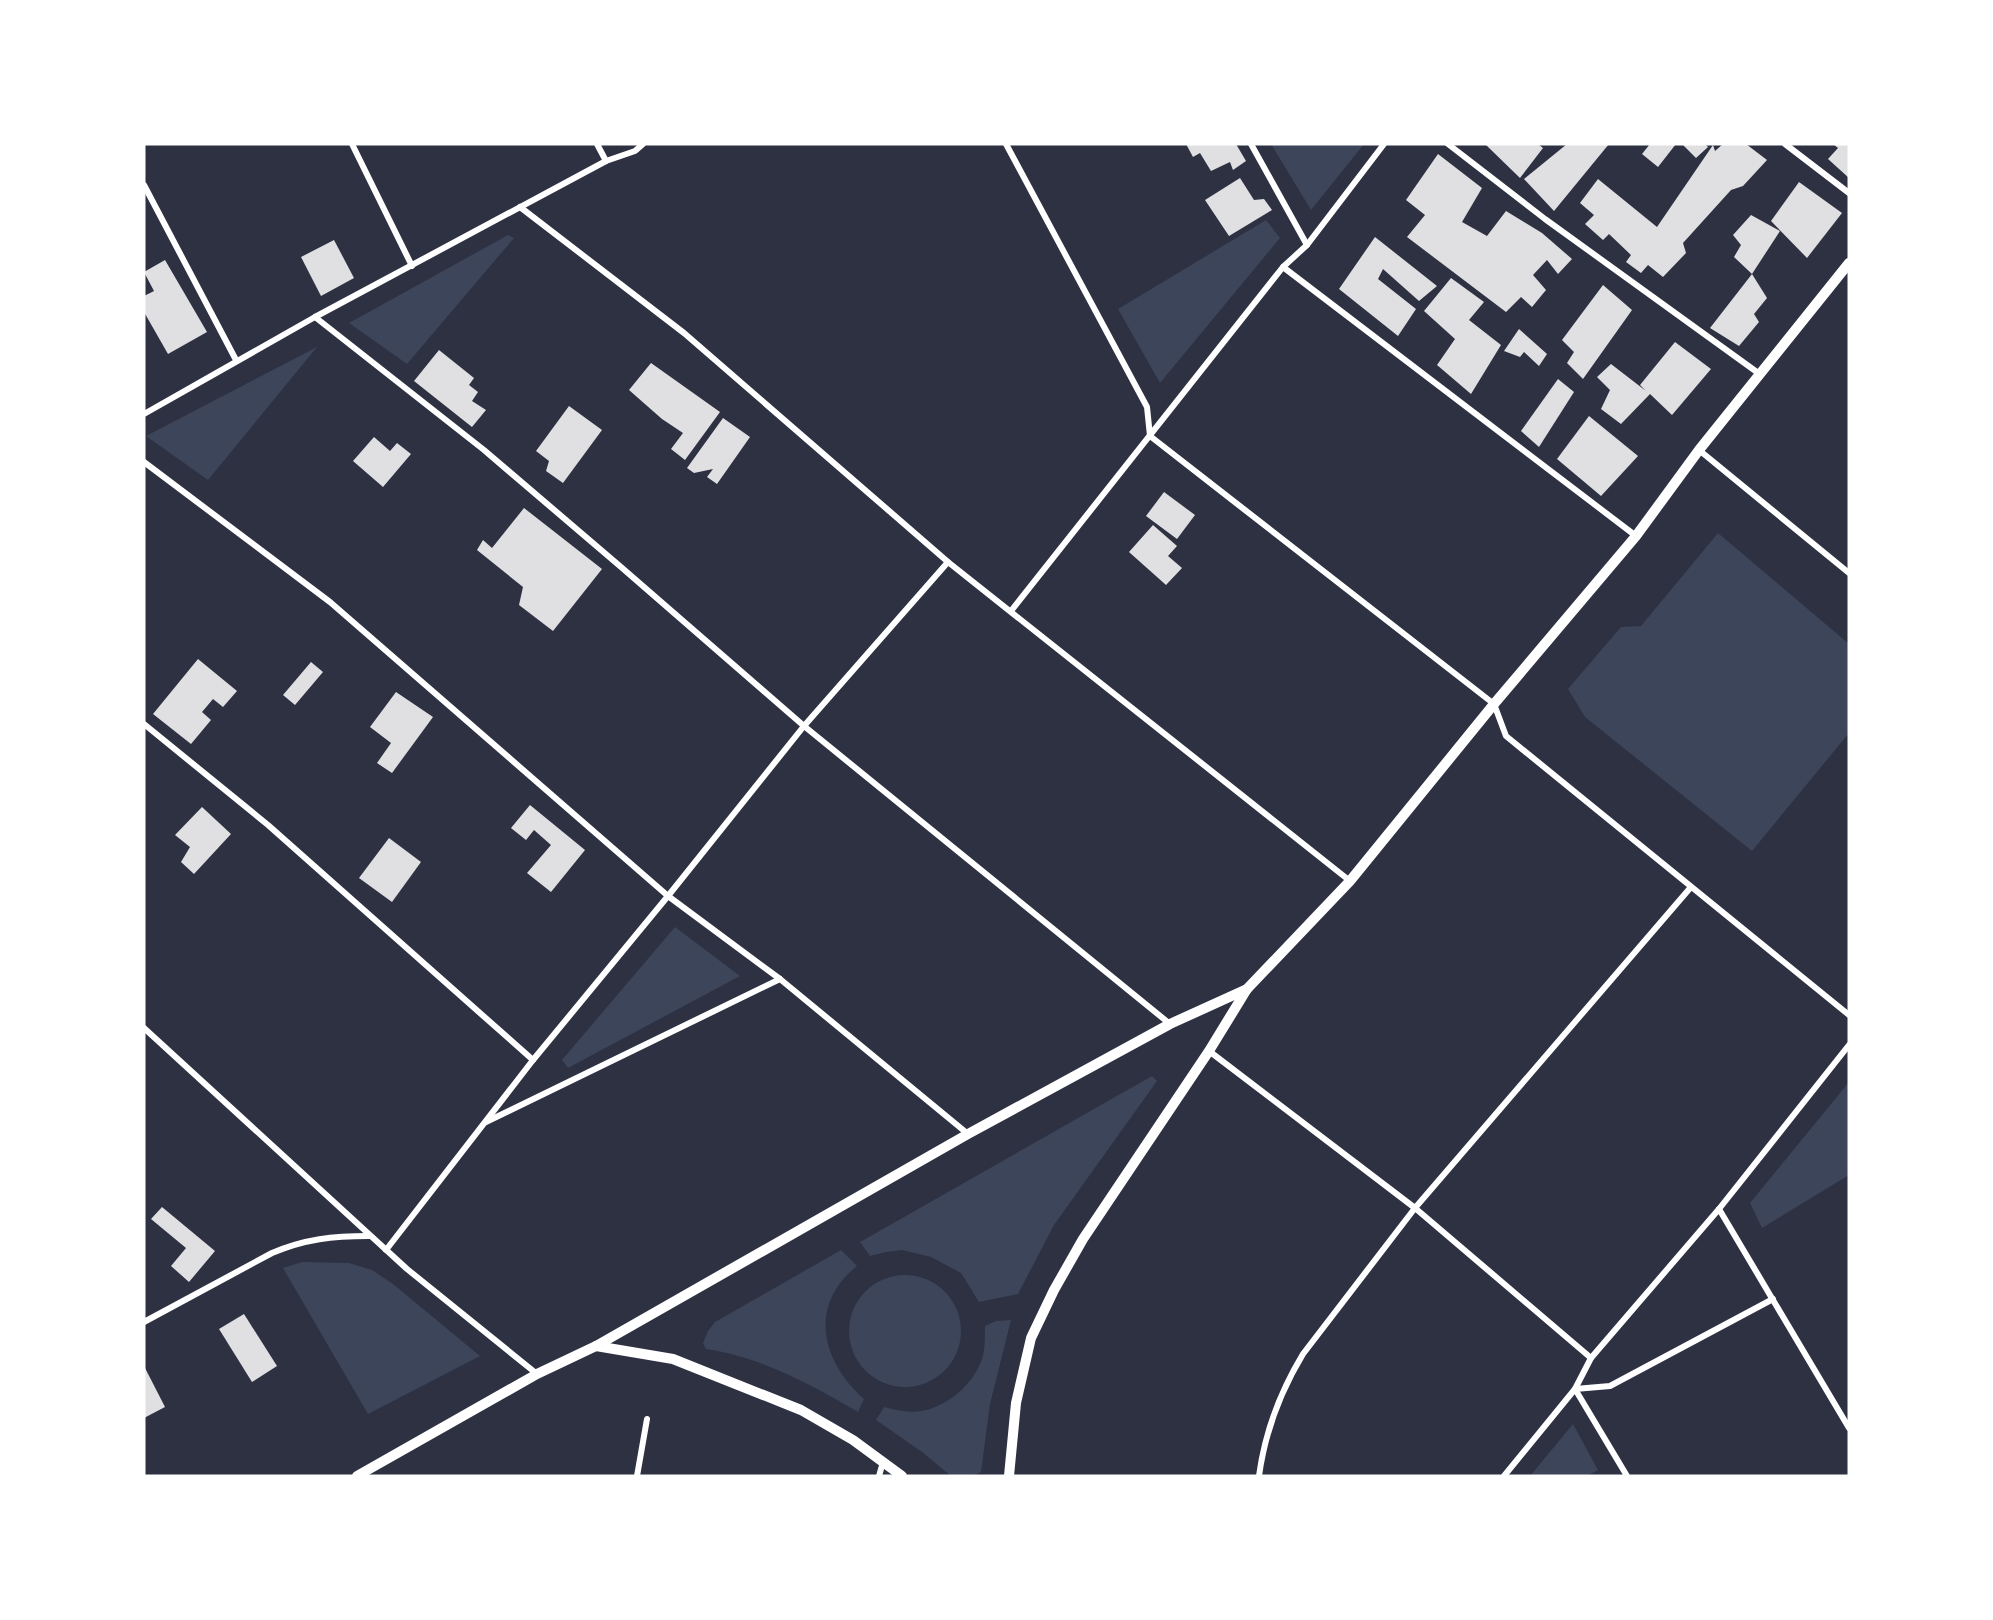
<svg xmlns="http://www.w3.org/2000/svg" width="1993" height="1620" font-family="'Varela Round',sans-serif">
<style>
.green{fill:#3c4559}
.building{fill:#e0e0e3}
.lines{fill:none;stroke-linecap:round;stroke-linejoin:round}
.minor{stroke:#fff;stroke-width:6}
.tertiary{stroke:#fff;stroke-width:10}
</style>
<rect width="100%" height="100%" fill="#2d3142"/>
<!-- green -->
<g class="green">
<polygon points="1271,144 1364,144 1311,210"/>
<polygon points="1266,220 1280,238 1160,383 1118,309"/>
<polygon points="508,235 514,238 407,364 349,323"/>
<polygon points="317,347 208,480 146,436"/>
<polygon points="1718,533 1849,644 1849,733 1752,851 1585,717 1568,689 1621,627 1641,626"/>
<polygon points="675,927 740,976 568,1068 562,1060"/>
<polygon points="1152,1076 1157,1081 1054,1225 1018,1294 979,1302 961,1273 931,1257 902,1250 886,1252 870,1256 860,1242"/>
<polygon points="1849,1082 1849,1175 1762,1228 1750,1203"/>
<path d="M841,1250L857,1266C808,1305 821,1361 864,1399L858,1412C810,1384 761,1357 706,1349L703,1343L708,1331L715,1322Z"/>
<polygon points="302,1262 349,1263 372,1270 393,1284 480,1356 368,1414 283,1268"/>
<circle cx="905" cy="1331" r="56"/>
<path d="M1011,1320L990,1404L981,1472L973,1476H951L922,1452L876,1420L884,1407C895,1410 909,1413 921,1411C949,1407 980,1379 984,1350C985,1342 985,1334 985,1326L996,1321Z"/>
<polygon points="1573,1424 1598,1470 1587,1476 1530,1476"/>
</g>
<!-- building -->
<g class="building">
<polygon points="1186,144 1236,144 1246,161 1233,170 1230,162 1211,171 1200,153 1193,157"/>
<polygon points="1485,144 1538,144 1543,148 1520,178"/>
<polygon points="1567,144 1609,144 1554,211 1524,179"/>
<polygon points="1650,144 1676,144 1658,167 1642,154"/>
<polygon points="1682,144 1705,144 1708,147 1696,158"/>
<polygon points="1723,144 1746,144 1767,160 1743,186 1731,190 1683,243 1686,253 1663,277 1648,265 1641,273 1626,262 1631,255 1609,234 1603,240 1585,224 1594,215 1580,203 1598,179 1657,227 1713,145 1715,151"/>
<polygon points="1833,144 1849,144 1849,178 1828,159 1838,148"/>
<polygon points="1438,154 1482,188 1462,222 1487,236 1506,211 1542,233 1572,259 1558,274 1547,260 1533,275 1546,290 1532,307 1521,297 1506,312 1407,237 1425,215 1406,200"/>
<polygon points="1240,178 1254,200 1264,199 1272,210 1229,236 1205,200"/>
<polygon points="1799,182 1842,213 1807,258 1771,221"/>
<polygon points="1751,215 1780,231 1752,274 1734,257 1741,245 1733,235"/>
<polygon points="1375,237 1437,286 1419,301 1383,269 1378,279 1416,309 1398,336 1339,289"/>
<polygon points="334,240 354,278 321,296 301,257"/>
<polygon points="165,260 207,332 168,354 144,312 144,296 154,291 144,272"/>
<polygon points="1752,274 1767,298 1754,314 1759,322 1739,346 1710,328"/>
<polygon points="1451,278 1484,302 1469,320 1501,345 1471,394 1437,365 1455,339 1424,311"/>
<polygon points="1603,285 1632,310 1583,379 1567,363 1574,352 1562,340"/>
<polygon points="1519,329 1547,354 1539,366 1524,352 1520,357 1504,351"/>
<polygon points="1675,342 1711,369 1672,415 1650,394 1621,424 1601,409 1610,390 1597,377 1611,364 1646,391 1640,385"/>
<polygon points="439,350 474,378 469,385 478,392 472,401 486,410 472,427 414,381"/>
<polygon points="651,363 720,412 685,460 671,449 683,433 662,419 629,390"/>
<polygon points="1558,379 1574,392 1539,447 1521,431"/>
<polygon points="569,406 602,430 563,483 546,471 549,461 536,451"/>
<polygon points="1589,416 1638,456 1601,496 1557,459"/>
<polygon points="723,418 750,437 717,484 707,477 713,469 694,473 687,468"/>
<polygon points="374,437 390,451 397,443 411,454 383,487 353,461"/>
<polygon points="1164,492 1195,515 1177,539 1146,516"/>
<polygon points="524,508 602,569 553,631 519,605 523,587 477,550 483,540 492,548"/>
<polygon points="1153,525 1177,546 1168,556 1182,568 1166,585 1129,552"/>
<polygon points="198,659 237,691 223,707 213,699 202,712 211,720 191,744 153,714"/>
<polygon points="311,662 323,672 295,705 283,695"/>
<polygon points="396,692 433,717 392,773 377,763 391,743 370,727"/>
<polygon points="530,805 585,850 551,892 527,873 551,845 534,830 526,840 511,828"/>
<polygon points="202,807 231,834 194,874 181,862 190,847 175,835"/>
<polygon points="389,838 421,862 392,902 359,878"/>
<polygon points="162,1207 215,1251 189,1282 171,1266 186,1248 151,1219"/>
<polygon points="244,1314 277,1366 252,1382 219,1329"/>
<polygon points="144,1366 165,1407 144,1418"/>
</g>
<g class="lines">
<!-- minor -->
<g class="minor">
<polyline points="352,144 412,266"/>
<polyline points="597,144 606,161"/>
<polyline points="1006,144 1147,407 1150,436 1494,704 1506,736 1849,1015"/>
<polyline points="1251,144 1307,245"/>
<polyline points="1448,144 1545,219 1761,375"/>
<polyline points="1785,144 1849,193"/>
<polyline points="144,185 236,360"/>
<polyline points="520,207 684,333 948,562 1350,881"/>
<polyline points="1283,267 1636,536"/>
<polyline points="315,317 484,450 621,567 804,726 1170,1024"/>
<polyline points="144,414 315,317 606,161 635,151 643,144"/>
<polyline points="1699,450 1849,573"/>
<polyline points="144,462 330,602 668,896 780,979 968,1134"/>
<polyline points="1011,611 1283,267 1307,245 1384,144"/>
<polyline points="144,724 268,825 533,1060"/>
<polyline points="144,1028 407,1269 537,1374"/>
<polyline points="1209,1051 1415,1208 1591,1358"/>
<polyline points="486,1122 780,979"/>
<polyline points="1719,1209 1849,1428"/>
<polyline points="386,1250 533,1060 668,896 804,726 948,562"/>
<path d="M144,1322L272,1253C305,1239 333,1236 369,1236"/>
<polyline points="637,1476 647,1419"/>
<polyline points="879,1476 883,1462"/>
<path d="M1259,1476C1265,1432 1280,1392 1303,1354L1415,1208L1691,887"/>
<polyline points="1504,1476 1575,1389 1591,1358 1719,1209 1849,1045"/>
<polyline points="1627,1476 1575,1389 1610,1386 1773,1299"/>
</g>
<!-- tertiary -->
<g class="tertiary">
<polyline points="596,1346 673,1359 801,1410 853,1440 902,1476"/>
<polyline points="357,1476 537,1374 596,1346 968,1134 1170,1024 1247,989 1350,881 1494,704 1636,536 1699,450 1849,263"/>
<polyline points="1009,1476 1016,1403 1031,1338 1054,1290 1083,1239 1209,1051 1247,989"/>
</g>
</g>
<!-- border -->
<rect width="1993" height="1620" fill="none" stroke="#ffffff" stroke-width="291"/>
</svg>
